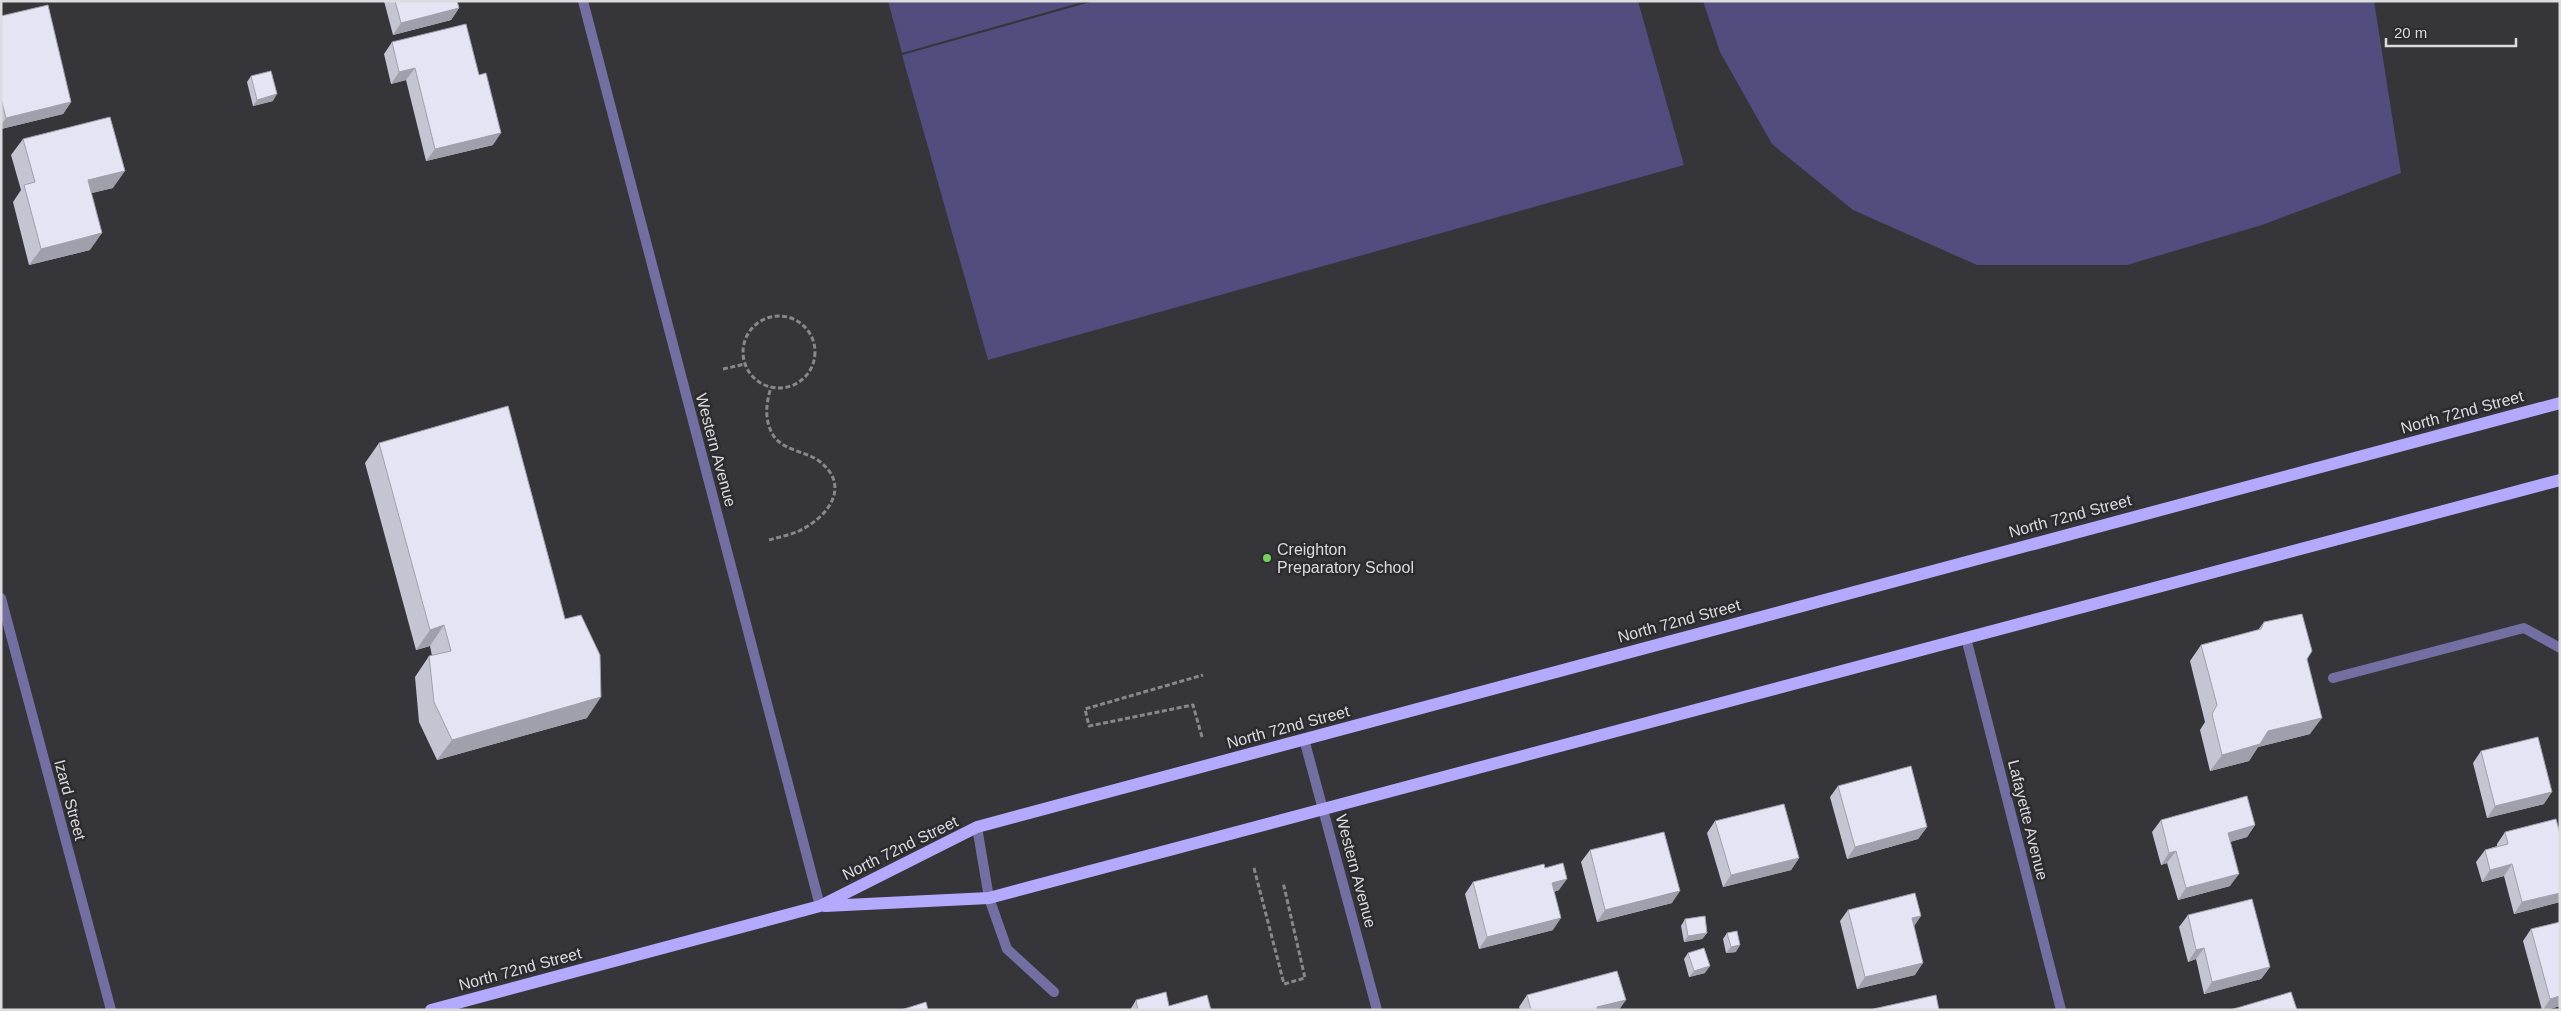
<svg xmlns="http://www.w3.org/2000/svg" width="2561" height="1011" font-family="Arial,sans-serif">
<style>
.green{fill:#524c7f}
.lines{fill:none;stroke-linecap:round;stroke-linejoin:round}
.path{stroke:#88888b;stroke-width:3;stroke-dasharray:5 2.5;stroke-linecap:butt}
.service{stroke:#746fa2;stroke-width:10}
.minor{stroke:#746fa2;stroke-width:10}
.tertiary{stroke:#746fa2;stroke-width:10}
.primary{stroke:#b3aafd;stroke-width:12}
.wall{fill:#c5c4d3}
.shaded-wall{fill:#a0a0ac}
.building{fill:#e5e4f5;stroke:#a0a0ac}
.poi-dot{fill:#78d158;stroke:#2b2b30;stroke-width:2}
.labels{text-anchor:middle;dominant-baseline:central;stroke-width:5;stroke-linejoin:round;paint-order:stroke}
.street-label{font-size:16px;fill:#dcdcde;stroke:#2b2b30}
.poi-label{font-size:16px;fill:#dcdcde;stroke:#2b2b30;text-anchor:start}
</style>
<rect width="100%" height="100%" fill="#35353a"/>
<!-- green -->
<g class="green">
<polygon points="888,1 1086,1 902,53"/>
<polygon points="1094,1 1638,1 1684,165 988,360 902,55"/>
<polygon points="1703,1 2374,1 2401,173 2262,225 2127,265 1977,265 1853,210 1772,144 1720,52"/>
</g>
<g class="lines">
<!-- path -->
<g class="path">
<circle cx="779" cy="352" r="36"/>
<polyline points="723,369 745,364"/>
<path d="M769,540C779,537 790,535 799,531C828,517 852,486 819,461C806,451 783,451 773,435C764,419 766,404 771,387"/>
<polyline points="1202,737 1193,705 1089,726 1085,709 1203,675"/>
<polyline points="1254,868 1284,984 1305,978 1283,882"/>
</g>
<!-- service -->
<g class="service">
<polyline points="2333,678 2524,628 2560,648"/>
<polyline points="977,827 989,898 1007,949 1054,992"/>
</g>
<!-- minor -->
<g class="minor">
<polyline points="1,598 111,1010"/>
<polyline points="1966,638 2061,1010"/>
</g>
<!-- tertiary -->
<g class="tertiary">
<polyline points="583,1 820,906"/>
<polyline points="1304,739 1377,1010"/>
</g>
<!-- primary -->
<g class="primary">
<polyline points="825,906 989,898 2560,480"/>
<polyline points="431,1010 820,906 977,827 2560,403"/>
</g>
</g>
<!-- wall -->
<g class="wall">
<polygon points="384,1 457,1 459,8 451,20 393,35"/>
<polygon points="1,16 71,102 63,114 1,129"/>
<polygon points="392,42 493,145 426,161 406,80 391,84 384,54"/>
<polygon points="251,76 273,101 253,106 247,82"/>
<polygon points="23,139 113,188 91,193 90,250 29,265 13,202 21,190 11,155"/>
<polygon points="379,443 587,718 437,760 419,722 415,677 429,656 432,656 430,646 416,650 365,463"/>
<polygon points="2264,622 2307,659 2310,734 2258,747 2249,761 2210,771 2200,730 2205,722 2190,661 2201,645 2258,630"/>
<polygon points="2481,751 2544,804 2487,818 2473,763"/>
<polygon points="1838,786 1927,827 1918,839 1847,859 1830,797"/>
<polygon points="2161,820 2255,825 2247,837 2230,842 2230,886 2178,900 2167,863 2161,865 2152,832"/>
<polygon points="1715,821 1799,858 1791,870 1723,887 1707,833"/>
<polygon points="2505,832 2560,834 2560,902 2514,914 2504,876 2482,882 2476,862 2485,850 2497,846 2497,844"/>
<polygon points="1590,850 1672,903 1597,922 1581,862"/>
<polygon points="1545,868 1559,890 1554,892 1553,930 1479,949 1465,894 1473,882"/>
<polygon points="1848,910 1914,926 1915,975 1857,989 1840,921"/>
<polygon points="2188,915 2270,967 2261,979 2204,994 2196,959 2188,962 2179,927"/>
<polygon points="1685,919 1707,933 1702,939 1684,942 1681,926"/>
<polygon points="2531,929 2560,1006 2546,1010 2542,1010 2523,941"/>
<polygon points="1727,933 1736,952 1726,953 1723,939"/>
<polygon points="1688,953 1705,973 1689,977 1684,959"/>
<polygon points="1527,995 1619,1010 1520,1010 1519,1007"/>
<polygon points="1136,1000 1169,1006 1211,1010 1130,1010"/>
</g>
<!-- shaded-wall -->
<g class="shaded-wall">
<polygon points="459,8 451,20 393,35 401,23"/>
<polygon points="415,68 406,80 391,84 399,72"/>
<polygon points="277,94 273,101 253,106 257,100"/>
<polygon points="71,102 63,114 1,129 1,125 6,118"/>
<polygon points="501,133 493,145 426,161 435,149"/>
<polygon points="125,171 113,188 76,197 88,180"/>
<polygon points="102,233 90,250 29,265 41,249"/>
<polygon points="444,625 430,646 416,650 430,630"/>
<polygon points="601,697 587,718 437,760 452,740"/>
<polygon points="2322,718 2310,734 2258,747 2249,761 2210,771 2222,755 2268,731"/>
<polygon points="2552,792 2544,804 2487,818 2495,806"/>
<polygon points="2255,825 2247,837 2219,845 2228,833"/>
<polygon points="1927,827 1918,839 1847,859 1855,847"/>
<polygon points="2176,851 2167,863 2161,865 2169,853"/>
<polygon points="1799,858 1791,870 1723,887 1731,875"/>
<polygon points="2512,864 2504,876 2482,882 2490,870"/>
<polygon points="2239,874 2230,886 2178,900 2186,888"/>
<polygon points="1567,879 1559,890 1544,894 1552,883"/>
<polygon points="1680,891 1672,903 1597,922 1605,910"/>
<polygon points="2560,893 2560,902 2514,914 2522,902"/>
<polygon points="1921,916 1913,928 1912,918"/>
<polygon points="1561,918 1553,930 1479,949 1487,937"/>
<polygon points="1707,933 1702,939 1684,942 1688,936"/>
<polygon points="1740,945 1736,952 1726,953 1731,947"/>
<polygon points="2204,948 2196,959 2188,962 2196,950"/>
<polygon points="1923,963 1915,975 1857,989 1865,977"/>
<polygon points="1710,966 1705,973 1689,977 1694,971"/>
<polygon points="2270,967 2261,979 2204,994 2212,982"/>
<polygon points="2560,996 2560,1006 2546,1010 2543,1010 2550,999"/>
<polygon points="1626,1000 1619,1010 1595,1010 1597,1007"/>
</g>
<!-- building -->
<g class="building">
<polygon points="395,1 457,1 459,8 401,23"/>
<polygon points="48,5 71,102 6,118 1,99 1,16"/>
<polygon points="466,24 479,75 486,73 501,133 435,149 415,68 399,72 392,42"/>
<polygon points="271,71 277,94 257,100 251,76"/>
<polygon points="110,117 125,171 88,180 102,233 41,249 24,185 35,182 23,139"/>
<polygon points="508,406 565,619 581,615 600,655 601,697 452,740 434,702 429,656 451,651 444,625 430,630 379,443"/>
<polygon points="2302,614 2312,651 2307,659 2322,718 2268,731 2260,744 2222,755 2212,714 2217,705 2201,645 2261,629 2264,622"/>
<polygon points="2538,737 2552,792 2495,806 2481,751"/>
<polygon points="1911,766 1927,827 1855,847 1838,786"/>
<polygon points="2247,796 2255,825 2228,833 2239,874 2186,888 2176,851 2169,853 2161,820"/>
<polygon points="1784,804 1799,858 1731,875 1715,821"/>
<polygon points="2556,819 2560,834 2560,893 2522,902 2512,864 2490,870 2485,850 2508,844 2505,832"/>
<polygon points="1664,832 1680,891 1605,910 1590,850"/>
<polygon points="1563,863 1567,879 1552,883 1561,918 1487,937 1473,882 1544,864 1545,868"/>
<polygon points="1915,893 1921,916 1912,918 1923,963 1865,977 1848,910"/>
<polygon points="2252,899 2270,967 2212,982 2204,948 2196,950 2188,915"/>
<polygon points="1705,916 1707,933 1688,936 1685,919"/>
<polygon points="2560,922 2560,996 2550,999 2531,929"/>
<polygon points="1737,931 1740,945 1731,947 1727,933"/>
<polygon points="1704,948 1710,966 1694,971 1688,953"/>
<polygon points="1617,971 1626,1000 1597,1007 1597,1010 1531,1010 1527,995"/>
<polygon points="1166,992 1169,1006 1207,995 1211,1010 1138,1010 1136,1000"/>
<polygon points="2291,992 2297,1010 2230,1010"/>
<polygon points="1936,995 1939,1010 1873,1010 1873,1009"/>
<polygon points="926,1002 928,1010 901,1010"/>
</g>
<!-- markers -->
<circle class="poi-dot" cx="1267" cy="558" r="5"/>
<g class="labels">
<!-- street labels -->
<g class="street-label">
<text transform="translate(2462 412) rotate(-15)">North 72nd Street</text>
<text transform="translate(716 450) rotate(75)">Western Avenue</text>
<text transform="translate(2070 516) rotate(-15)">North 72nd Street</text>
<text transform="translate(1679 621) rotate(-15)">North 72nd Street</text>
<text transform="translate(1288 727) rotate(-15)">North 72nd Street</text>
<text transform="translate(70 800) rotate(75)">Izard Street</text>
<text transform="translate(2028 820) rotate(76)">Lafayette Avenue</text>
<text transform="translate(900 848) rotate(-26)">North 72nd Street</text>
<text transform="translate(1356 871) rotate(75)">Western Avenue</text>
<text transform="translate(520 969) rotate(-15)">North 72nd Street</text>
</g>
<!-- poi labels -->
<g class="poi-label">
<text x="1277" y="549">Creighton<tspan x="1277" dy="18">Preparatory School</tspan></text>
</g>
</g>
<!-- border -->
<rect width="2561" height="1011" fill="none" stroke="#dcdcde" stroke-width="5"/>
<!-- scale -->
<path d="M2386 38v8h130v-8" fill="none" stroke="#dcdcde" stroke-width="2.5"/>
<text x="2394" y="38" font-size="15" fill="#dcdcde" stroke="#2b2b30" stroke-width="4" paint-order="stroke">20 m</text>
</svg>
